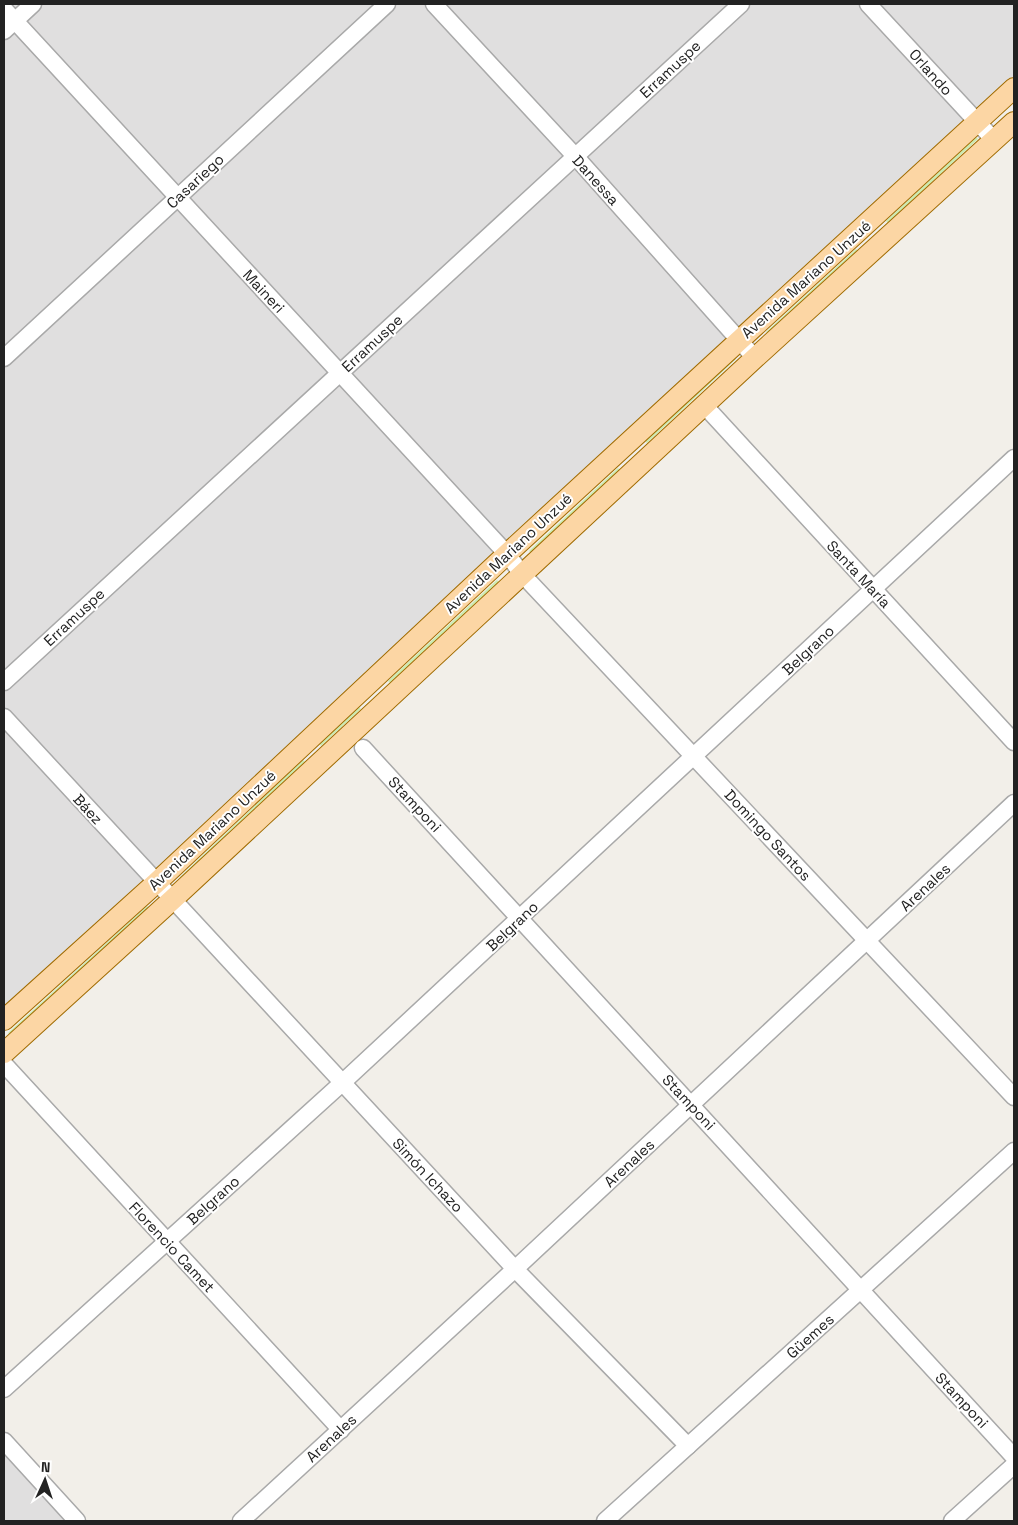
<svg xmlns="http://www.w3.org/2000/svg" width="1018" height="1525" font-family="'Space Grotesk',sans-serif">
<style>
.residential{fill:#e0dfdf}
.grass{fill:#cdebb0}
.lines{fill:none;stroke-linecap:round;stroke-linejoin:round}
.minor-casing{stroke:#a9a9a9;stroke-width:19}
.major-casing{stroke:#a06b00;stroke-width:22}
.minor{stroke:#fff;stroke-width:16}
.major{stroke:#fcd6a4;stroke-width:20}
.labels{text-anchor:middle;dominant-baseline:central;stroke-width:4;stroke-linejoin:round;paint-order:stroke}
.street-label{font-size:15px;fill:#222;stroke:#fff}
</style>
<rect width="100%" height="100%" fill="#f2efe9"/>
<!-- residential -->
<g class="residential">
<polygon points="4,4 1014,4 1014,89 4,1020"/>
<polygon points="4,1441 77,1521 4,1521"/>
</g>
<!-- grass -->
<g class="grass">
<polygon points="976,137 978,139 888,223 886,221"/>
<polygon points="856,249 858,251 768,334 766,332"/>
<polygon points="734,357 736,359 647,443 644,440"/>
<polygon points="618,468 620,470 531,553 529,551"/>
<polygon points="497,580 499,582 390,683 388,681"/>
<polygon points="359,707 361,709 321,746 319,743"/>
<polygon points="303,760 305,762 182,879 180,877"/>
<polygon points="147,906 149,908 10,1035 8,1033"/>
</g>
<g class="lines">
<!-- minor casing -->
<g class="minor-casing">
<g id="minor">
<polyline points="434,4 575,156 755,358"/>
<polyline points="868,4 994,140"/>
<polyline points="4,9 507,554 522,574 1014,1097"/>
<polyline points="4,31 33,4"/>
<polyline points="4,358 387,4"/>
<polyline points="704,405 1014,742"/>
<polyline points="4,682 741,4"/>
<polyline points="4,717 515,1269 688,1446"/>
<polyline points="363,748 1014,1457"/>
<polyline points="4,1064 341,1430"/>
<polyline points="4,1389 342,1083 1014,458"/>
<polyline points="4,1441 77,1521"/>
<polyline points="241,1521 515,1269 1014,803"/>
<polyline points="605,1521 1014,1151"/>
<polyline points="952,1521 1014,1465"/>
</g>
</g>
<!-- major casing -->
<g class="major-casing">
<g id="major">
<polyline points="4,1020 156,883 507,554 1014,88"/>
<polyline points="4,1053 172,900 755,358 1014,122"/>
</g>
</g>
<!-- minor -->
<use href="#minor" class="minor"/>
<!-- major -->
<use href="#major" class="major"/>
</g>
<g class="labels">
<!-- street labels -->
<g class="street-label">
<text transform="translate(670 69) rotate(-43)">Erramuspe</text>
<text transform="translate(931 72) rotate(48)">Orlando</text>
<text transform="translate(596 180) rotate(48)">Danessa</text>
<text transform="translate(195 181) rotate(-43)">Casariego</text>
<text transform="translate(806 279) rotate(-42)">Avenida Mariano Unzué</text>
<text transform="translate(264 291) rotate(47)">Maineri</text>
<text transform="translate(372 343) rotate(-43)">Erramuspe</text>
<text transform="translate(508 553) rotate(-43)">Avenida Mariano Unzué</text>
<text transform="translate(859 574) rotate(47)">Santa María</text>
<text transform="translate(74 617) rotate(-43)">Erramuspe</text>
<text transform="translate(808 650) rotate(-43)">Belgrano</text>
<text transform="translate(415 804) rotate(47)">Stamponi</text>
<text transform="translate(88 809) rotate(47)">Báez</text>
<text transform="translate(212 830) rotate(-43)">Avenida Mariano Unzué</text>
<text transform="translate(768 835) rotate(47)">Domingo Santos</text>
<text transform="translate(925 887) rotate(-43)">Arenales</text>
<text transform="translate(512 926) rotate(-43)">Belgrano</text>
<text transform="translate(689 1102) rotate(47)">Stamponi</text>
<text transform="translate(629 1163) rotate(-43)">Arenales</text>
<text transform="translate(428 1175) rotate(47)">Simón Ichazo</text>
<text transform="translate(213 1200) rotate(-42)">Belgrano</text>
<text transform="translate(172 1247) rotate(47)">Florencio Camet</text>
<text transform="translate(810 1336) rotate(-42)">Güemes</text>
<text transform="translate(962 1400) rotate(47)">Stamponi</text>
<text transform="translate(331 1438) rotate(-43)">Arenales</text>
</g>
</g>
<!-- border -->
<rect width="1018" height="1525" fill="none" stroke="#222222" stroke-width="10"/>
<!-- north arrow -->
<g transform="translate(45 1480) rotate(3)" stroke="#ffffff" stroke-width="4" paint-order="stroke">
<path d="M0-4L9 19L0 12L-9 19Z" fill="#222222"/>
<text y="-8" font-size="14" font-weight="bold" text-anchor="middle" fill="#222222">N</text>
</g>
</svg>
